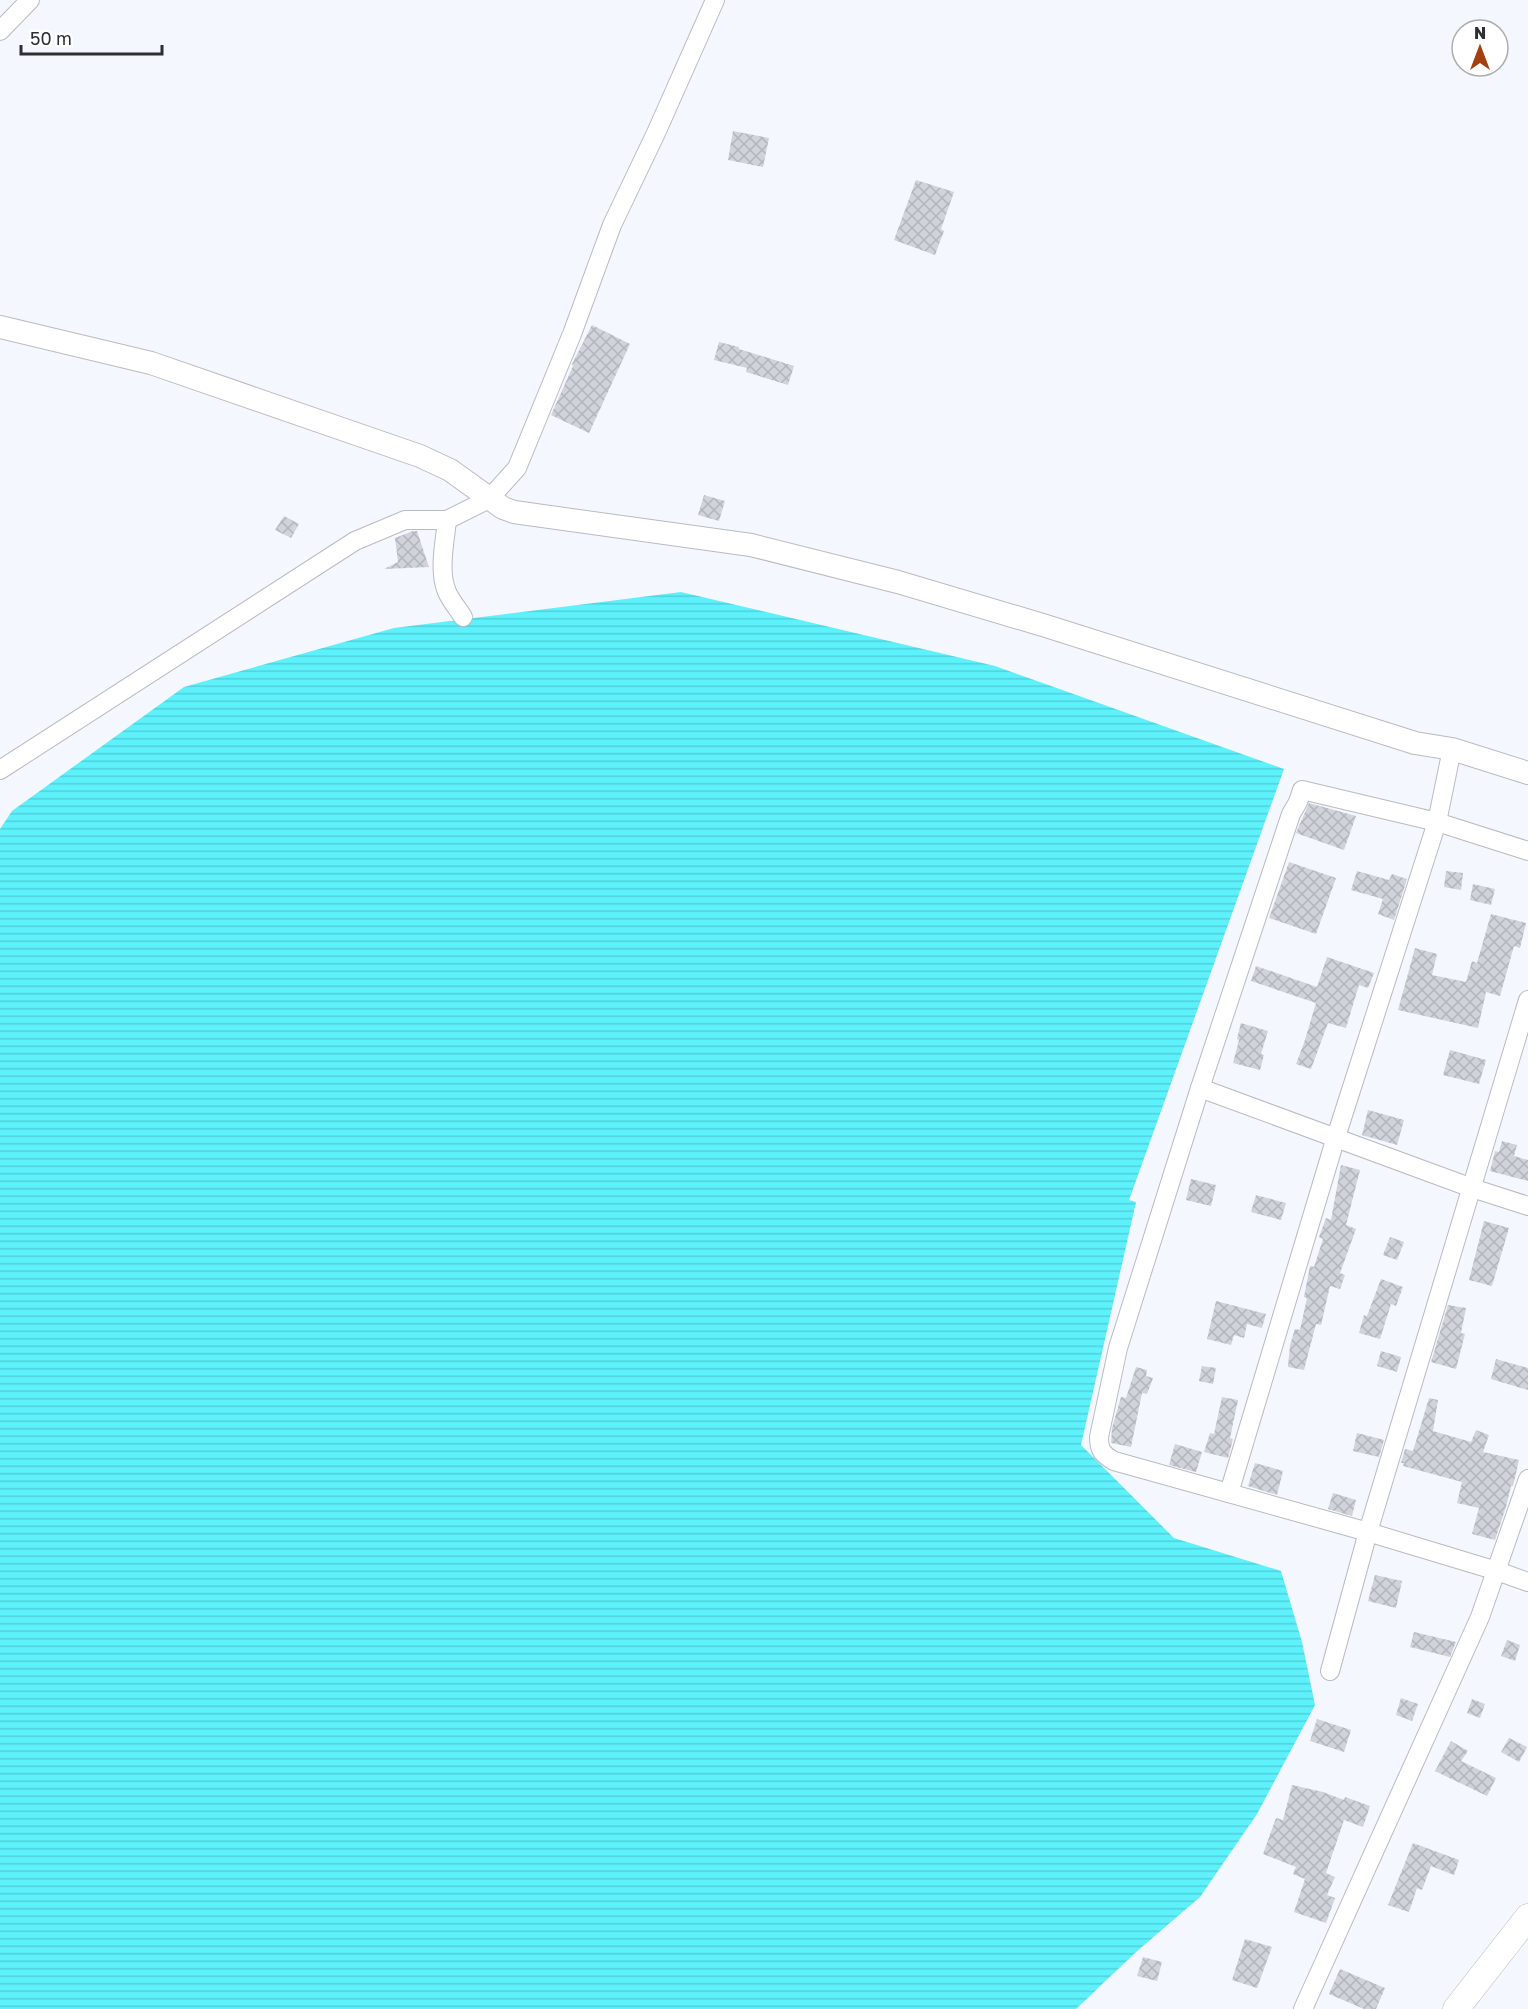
<svg xmlns="http://www.w3.org/2000/svg" width="1528" height="2009" font-family="'Golos Text',sans-serif">
<style>
.water{fill:url(#water-rules)}
.building{fill:url(#building-cross-hatch)}
.lines{fill:none;stroke-linecap:round;stroke-linejoin:round}
.minor-casing{stroke:#b8bbc2;stroke-width:20}
.tertiary-casing{stroke:#b8bbc2;stroke-width:24}
.secondary-casing{stroke:#b8bbc2;stroke-width:27}
.minor{stroke:#fff;stroke-width:18}
.tertiary{stroke:#fff;stroke-width:22}
.secondary{stroke:#fff;stroke-width:26}
</style>
<defs>
<pattern id="water-rules" width="6" height="5" patternUnits="userSpaceOnUse" patternTransform="scale(1.5)"><rect width="6" height="5" fill="#5df1fb"/><path d="M0 2.5h6" fill="none" stroke="#51cfd8"/></pattern>
<pattern id="building-cross-hatch" width="8" height="8" patternUnits="userSpaceOnUse" patternTransform="scale(1.5)"><rect width="8" height="8" fill="#d0d3da"/><path d="M0 0l8 8M0 8l8-8" fill="none" stroke="#b3b5bc"/></pattern>
</defs>
<rect width="100%" height="100%" fill="#f4f7fe"/>
<!-- water -->
<polygon class="water" points="681,592 995,666 1284,769 1129,1200 1136,1202 1081,1445 1174,1538 1281,1571 1302,1642 1315,1705 1257,1814 1200,1897 1136,1952 1076,2009 0,2009 0,829 12,811 184,687 394,628"/>
<!-- building -->
<g class="building">
<polygon points="733,131 769,138 763,167 728,160"/>
<polygon points="916,180 954,192 941,229 944,231 935,255 894,240"/>
<polygon points="592,325 630,344 589,433 551,415 573,366 572,364"/>
<polygon points="719,342 739,347 739,349 794,366 788,385 746,372 747,368 714,360"/>
<polygon points="704,495 725,501 719,521 698,515"/>
<polygon points="284,516 299,524 291,538 275,530"/>
<polygon points="413,531 417,531 429,567 384,569 398,562 395,538"/>
<polygon points="1309,803 1356,816 1344,850 1296,833"/>
<polygon points="1289,862 1336,878 1316,934 1269,918"/>
<polygon points="1357,871 1389,880 1392,874 1407,879 1394,920 1378,914 1383,899 1351,890"/>
<polygon points="1446,871 1463,873 1461,890 1444,887"/>
<polygon points="1473,884 1495,889 1491,905 1470,900"/>
<polygon points="1491,914 1526,923 1520,948 1514,946 1500,996 1486,992 1478,1028 1398,1010 1415,948 1437,954 1432,975 1466,982 1472,961 1477,963"/>
<polygon points="1327,957 1374,973 1368,988 1359,985 1346,1028 1328,1023 1311,1069 1296,1064 1304,1043 1316,1003 1251,981 1256,966 1317,987"/>
<polygon points="1241,1023 1268,1031 1261,1054 1264,1055 1260,1070 1233,1063 1239,1040 1237,1039"/>
<polygon points="1450,1050 1486,1060 1479,1084 1443,1075"/>
<polygon points="1368,1110 1404,1120 1397,1145 1362,1135"/>
<polygon points="1502,1141 1517,1145 1514,1156 1528,1160 1528,1181 1490,1171 1495,1151 1499,1152"/>
<polygon points="1341,1165 1360,1170 1346,1225 1356,1229 1340,1273 1345,1275 1340,1289 1330,1286 1321,1325 1316,1324 1304,1370 1288,1367 1290,1345 1295,1329 1300,1330 1307,1298 1304,1297 1310,1266 1314,1267 1323,1239 1319,1237 1326,1218 1331,1220"/>
<polygon points="1191,1179 1216,1185 1211,1206 1186,1200"/>
<polygon points="1256,1195 1286,1203 1281,1220 1251,1212"/>
<polygon points="1484,1221 1509,1228 1492,1286 1469,1280"/>
<polygon points="1390,1237 1404,1242 1397,1260 1383,1255"/>
<polygon points="1381,1279 1403,1287 1396,1306 1391,1304 1380,1339 1359,1333 1364,1315 1367,1316"/>
<polygon points="1216,1301 1266,1314 1262,1328 1247,1324 1244,1338 1234,1335 1231,1345 1207,1339"/>
<polygon points="1448,1305 1466,1308 1461,1333 1465,1334 1456,1369 1431,1362"/>
<polygon points="1381,1351 1401,1357 1397,1372 1377,1366"/>
<polygon points="1496,1359 1528,1368 1528,1390 1491,1379"/>
<polygon points="1202,1366 1216,1368 1213,1384 1199,1381"/>
<polygon points="1136,1367 1147,1370 1146,1376 1153,1378 1147,1394 1142,1393 1131,1447 1111,1443 1112,1428 1121,1397 1126,1398"/>
<polygon points="1222,1397 1238,1400 1230,1438 1233,1439 1228,1458 1204,1452 1210,1433 1214,1434"/>
<polygon points="1429,1398 1438,1400 1433,1431 1471,1442 1476,1430 1489,1435 1483,1452 1519,1460 1513,1486 1511,1486 1506,1507 1495,1540 1472,1534 1479,1508 1457,1503 1462,1482 1403,1466 1404,1463 1401,1463 1405,1449 1413,1451"/>
<polygon points="1357,1433 1384,1440 1379,1457 1353,1451"/>
<polygon points="1175,1444 1202,1452 1196,1472 1169,1465"/>
<polygon points="1255,1463 1283,1471 1277,1495 1248,1486"/>
<polygon points="1333,1493 1356,1500 1352,1516 1328,1509"/>
<polygon points="1375,1575 1402,1581 1396,1608 1368,1601"/>
<polygon points="1414,1632 1456,1642 1450,1657 1410,1647"/>
<polygon points="1507,1640 1520,1645 1515,1661 1501,1656"/>
<polygon points="1401,1698 1418,1704 1412,1721 1396,1715"/>
<polygon points="1472,1699 1485,1704 1480,1718 1467,1713"/>
<polygon points="1317,1719 1351,1730 1344,1752 1310,1741"/>
<polygon points="1509,1738 1527,1747 1519,1762 1501,1752"/>
<polygon points="1451,1741 1468,1751 1461,1761 1496,1778 1487,1796 1435,1771"/>
<polygon points="1292,1785 1323,1792 1344,1800 1345,1797 1370,1806 1363,1827 1344,1820 1326,1873 1335,1877 1327,1895 1335,1898 1326,1923 1294,1912 1305,1879 1293,1874 1296,1867 1263,1854 1276,1818 1283,1820"/>
<polygon points="1413,1843 1459,1860 1454,1875 1431,1866 1422,1890 1417,1888 1409,1912 1388,1905"/>
<polygon points="1245,1939 1272,1947 1257,1988 1232,1980"/>
<polygon points="1143,1957 1162,1962 1157,1981 1137,1976"/>
<polygon points="1340,1969 1385,1988 1376,2009 1364,2009 1329,1994"/>
</g>
<g class="lines">
<!-- minor casing -->
<g class="minor-casing">
<g id="minor">
<polyline points="0,31 30,0"/>
<path d="M447,520C445,542 438,571 447,592C451,601 458,609 463,617"/>
<polyline points="0,770 355,541 405,520 447,520 489,499 517,468 572,334 612,225 656,133 715,0"/>
<path d="M1528,851L1437,822L1302,790L1298,802L1291,814L1200,1088L1118,1348L1099,1437C1099,1450 1102,1454 1114,1461L1368,1532L1497,1571L1528,1582"/>
<polyline points="1200,1088 1472,1188 1528,1206"/>
<polyline points="1229,1493 1336,1137 1437,822 1452,749"/>
<polyline points="1330,1671 1368,1532 1528,1000"/>
<polyline points="1303,2009 1480,1617 1528,1479"/>
</g>
</g>
<!-- tertiary casing -->
<g class="tertiary-casing">
<polyline id="tertiary" points="0,327 151,363 420,456 450,470 503,508 514,512 751,545 898,582 1046,626 1415,743 1452,749 1528,773"/>
</g>
<!-- secondary casing -->
<g class="secondary-casing">
<polyline id="secondary" points="1456,2009 1528,1917"/>
</g>
<!-- minor -->
<use href="#minor" class="minor"/>
<!-- tertiary -->
<use href="#tertiary" class="tertiary"/>
<!-- secondary -->
<use href="#secondary" class="secondary"/>
</g>
<!-- north arrow -->
<g transform="translate(1480 48)"><circle r="28" fill="#ffffff" stroke="#abacad" stroke-width="1.5"/>
<path d="M0-4.5L10 22L0 15L-10 22Z" fill="#a43f0f"/>
<text y="-9" font-size="16" font-weight="bold" text-anchor="middle" fill="#2d2f31">N</text>
</g>
<!-- scale -->
<path d="M21 45v9h141v-9" fill="none" stroke="#2d2f31" stroke-width="3"/>
<text x="30" y="45" font-size="18" fill="#2d2f31" stroke="#ffffff" stroke-width="4.5" paint-order="stroke">50 m</text>
</svg>
